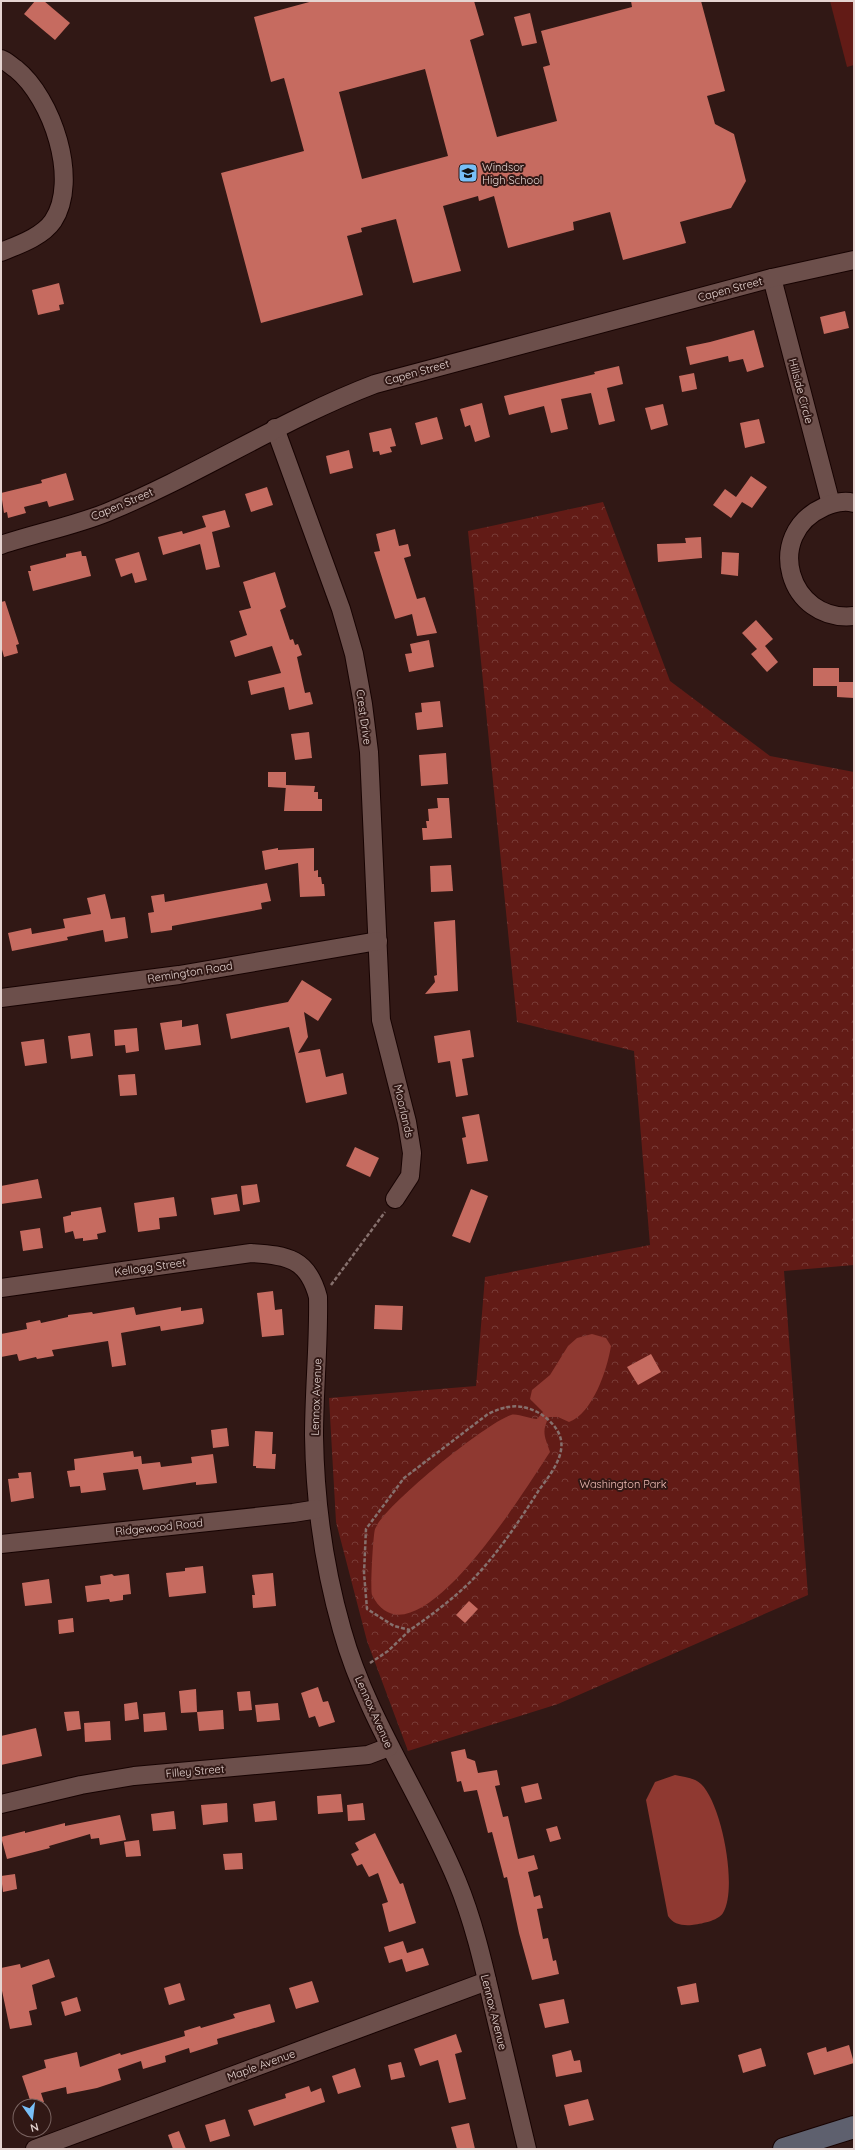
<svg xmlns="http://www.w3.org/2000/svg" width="855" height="2150" font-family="Quicksand,sans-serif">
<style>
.forest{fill:url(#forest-crowns)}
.pitch{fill:#621b16}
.water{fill:#8f3931}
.building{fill:#c66b60;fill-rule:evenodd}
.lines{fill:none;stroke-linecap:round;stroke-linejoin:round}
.street-casing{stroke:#170302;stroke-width:20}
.secondary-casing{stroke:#170302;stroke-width:24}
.path{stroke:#86706d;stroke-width:2.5;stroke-dasharray:4 2;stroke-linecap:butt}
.street{stroke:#6c4f4b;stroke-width:18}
.secondary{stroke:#5e606e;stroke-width:22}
.labels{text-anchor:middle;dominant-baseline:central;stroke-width:4;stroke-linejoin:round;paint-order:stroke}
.poi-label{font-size:11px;fill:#e5d4d1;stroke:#311815;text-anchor:start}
.street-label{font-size:11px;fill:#e5d4d1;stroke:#311815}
.park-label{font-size:11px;fill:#f2bfb8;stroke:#311815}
</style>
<defs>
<pattern id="forest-crowns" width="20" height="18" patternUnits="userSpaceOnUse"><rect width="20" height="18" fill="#621b16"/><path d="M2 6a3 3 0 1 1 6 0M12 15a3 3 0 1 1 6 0" fill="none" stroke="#783b37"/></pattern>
</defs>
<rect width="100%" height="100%" fill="#311815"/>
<!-- forest -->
<polygon class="forest" points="603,502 670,681 770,756 854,772 854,1265 784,1271 808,1595 558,1704 408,1751 367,1641 336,1522 329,1398 476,1386 485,1277 650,1245 634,1051 517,1022 468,531"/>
<!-- pitch -->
<polygon class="pitch" points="830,1 854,1 854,65 847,67"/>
<!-- water -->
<g class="water">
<path d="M592,1334L606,1338L611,1346C607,1370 593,1413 569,1422L558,1417H549C541,1432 545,1437 550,1452C529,1483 413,1676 372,1595C370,1590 373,1535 375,1529C385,1505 485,1424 511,1415C517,1413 530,1419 537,1419L543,1412L530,1399L532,1390L550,1375L568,1346L577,1338Z"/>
<path d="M675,1775C684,1777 695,1778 701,1784C722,1804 738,1889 723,1913C718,1921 700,1924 692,1925C682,1926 673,1924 668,1916L646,1800L655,1782Z"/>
</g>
<!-- building -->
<g class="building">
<polygon points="35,1 44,1 70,23 55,40 24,14"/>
<path d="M313,1H474L484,35L470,40L497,137L557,121L543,67L550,65L541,31L632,7L631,1H701L725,91L707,96L715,124L734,134L746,181L731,208L680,222L686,243L623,260L610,212L573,222L574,230L508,248L494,196L479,201L478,196L443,206L461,271L413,283L396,219L361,228L362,232L347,236L363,295L261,323L221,173L304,151L284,78L271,82L254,17ZM425,69L448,156L362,179L339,92Z"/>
<polygon points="530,13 537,43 522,46 514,17"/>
<polygon points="59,283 64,304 59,305 60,310 38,315 32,290"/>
<polygon points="845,311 849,328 824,334 820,317"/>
<polygon points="754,330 764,367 747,372 743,359 729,362 728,356 690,365 686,347 710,342"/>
<polygon points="619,366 623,384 607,388 615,421 599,425 591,393 561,399 568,429 551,433 544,406 509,415 504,396 595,374 594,372"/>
<polygon points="694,373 697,389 682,392 679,376"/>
<polygon points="482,403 490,437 475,442 470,425 465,427 460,409"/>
<polygon points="663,404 668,425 651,430 645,408"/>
<polygon points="437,417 443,439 421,445 415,423"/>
<polygon points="759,419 765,443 745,448 740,423"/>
<polygon points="391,428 396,446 390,447 392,452 380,455 379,451 373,452 369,433"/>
<polygon points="349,450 353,468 330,474 326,456"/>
<polygon points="66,473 74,500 49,507 47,501 24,507 26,513 8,518 7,512 4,513 1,493 42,483 41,480"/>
<polygon points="751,476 767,487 752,508 742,502 731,518 713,505 725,489 736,497"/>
<polygon points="267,487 273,505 251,512 245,494"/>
<polygon points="225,510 230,527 212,532 220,567 206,570 200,544 163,555 158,537 182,531 183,534 206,527 202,516"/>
<polygon points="395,529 399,546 408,544 411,556 404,558 417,599 425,597 437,633 417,636 412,614 395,619 374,552 380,551 376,534"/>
<polygon points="701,537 702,558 658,562 657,544 686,543 685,538"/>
<polygon points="81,551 82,556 86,556 91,576 33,591 28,571 31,571 30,566 66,557 66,554"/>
<polygon points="139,552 147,580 135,583 132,573 121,577 115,559"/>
<polygon points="722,552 739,553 738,576 721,574"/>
<polygon points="275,572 286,607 280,610 290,640 293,639 295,645 298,644 302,655 297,657 305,693 310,692 313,704 289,710 284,687 251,695 248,681 281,673 272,646 235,657 230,641 247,635 239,611 251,608 243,582"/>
<polygon points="5,601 19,644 16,645 18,653 4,657 1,646 1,602"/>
<polygon points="756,620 773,639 765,646 778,662 767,672 751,654 757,649 742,633"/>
<polygon points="429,640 434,667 409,672 405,654 412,653 410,644"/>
<polygon points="813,668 839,668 839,682 854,682 854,698 837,697 837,686 813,686"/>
<polygon points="440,701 443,727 417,730 415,713 422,712 421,703"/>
<polygon points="309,732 312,758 295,760 291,734"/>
<polygon points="446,753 448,784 421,786 419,755"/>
<polygon points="268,772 286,772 286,788 268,787"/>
<polygon points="286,785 315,786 314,792 318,792 318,799 322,799 322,811 284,811"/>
<polygon points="437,798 449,798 452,838 423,840 422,828 427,828 426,821 429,821 428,809 438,808"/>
<polygon points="278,848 278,850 314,848 314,871 318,870 318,877 321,877 322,884 324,884 325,896 300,897 298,863 265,870 262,851"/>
<polygon points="451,865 453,891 431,892 430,866"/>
<polygon points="267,883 271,901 261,903 262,909 172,926 172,930 151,933 148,913 154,912 151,896 164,894 165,902"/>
<polygon points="105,894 111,919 125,917 128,938 105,942 103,930 67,937 68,940 12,951 8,933 31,928 32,934 65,928 63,919 91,914 87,898"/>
<polygon points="455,920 458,991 425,994 435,982 434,976 437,975 434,922"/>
<polygon points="302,980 332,999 318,1021 304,1012 308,1037 298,1053 320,1049 326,1077 343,1073 347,1094 306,1103 289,1027 231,1039 226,1014 288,1002"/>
<polygon points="182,1020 182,1027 198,1024 201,1045 165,1050 160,1023"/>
<polygon points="137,1028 139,1051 126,1053 125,1045 115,1046 114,1030"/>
<polygon points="470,1030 474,1057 462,1059 468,1095 456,1097 450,1061 438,1063 434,1036"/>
<polygon points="90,1033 93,1056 71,1059 68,1036"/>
<polygon points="44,1039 47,1063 25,1066 21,1042"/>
<polygon points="135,1074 137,1095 120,1096 118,1075"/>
<polygon points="479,1114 488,1161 467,1164 462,1138 466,1137 462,1117"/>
<polygon points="355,1147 379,1158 370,1177 346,1166"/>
<polygon points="38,1179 42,1198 1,1204 1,1186"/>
<polygon points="257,1184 260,1202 243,1205 241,1186"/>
<polygon points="471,1189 488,1196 470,1243 452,1236"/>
<polygon points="237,1194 240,1211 214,1215 211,1198"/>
<polygon points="174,1197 177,1216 159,1218 160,1229 138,1232 134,1203"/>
<polygon points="101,1207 106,1232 97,1234 98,1239 83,1241 83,1238 75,1239 73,1231 65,1233 63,1217 71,1215 71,1212"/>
<polygon points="40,1228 43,1248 23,1251 20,1231"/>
<polygon points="273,1291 275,1310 282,1309 284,1335 262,1337 257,1293"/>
<polygon points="375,1305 403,1306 402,1330 374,1329"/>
<polygon points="134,1307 136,1315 181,1307 181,1311 202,1308 204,1321 203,1324 161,1331 160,1326 121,1333 126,1365 112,1367 108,1341 52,1350 54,1356 37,1359 36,1357 19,1361 17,1354 1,1357 1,1334 27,1329 26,1323 40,1320 41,1323 68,1317 68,1315 92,1312 93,1314"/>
<polygon points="651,1354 661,1372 638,1385 627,1367"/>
<polygon points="227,1428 229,1446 213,1448 211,1430"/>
<polygon points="255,1431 273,1432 272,1454 276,1454 275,1469 256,1468 256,1466 253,1466"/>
<polygon points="133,1451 134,1457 141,1456 142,1464 160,1462 161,1467 192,1463 191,1457 213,1454 217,1483 196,1485 196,1482 143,1490 138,1469 103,1473 106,1490 81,1493 80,1486 70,1487 67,1471 75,1470 74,1459"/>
<polygon points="31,1472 34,1498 11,1502 8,1479 19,1478 18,1473"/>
<polygon points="203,1566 206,1593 169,1597 166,1573 185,1571 185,1568"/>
<polygon points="273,1573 276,1606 253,1608 252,1595 255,1595 252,1575"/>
<polygon points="112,1574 114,1576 129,1574 131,1594 123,1595 123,1600 110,1602 109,1599 87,1602 85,1586 101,1584 100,1576"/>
<polygon points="49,1579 52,1603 25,1606 22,1583"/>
<polygon points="469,1601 478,1609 465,1623 456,1615"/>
<polygon points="73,1618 74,1632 59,1634 58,1620"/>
<polygon points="318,1687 323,1702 328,1701 335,1722 319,1727 315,1716 309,1718 301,1693"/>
<polygon points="196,1689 197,1712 181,1713 179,1691"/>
<polygon points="250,1691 252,1710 239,1711 237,1692"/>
<polygon points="137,1702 139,1719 125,1721 124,1704"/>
<polygon points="278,1703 280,1720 257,1722 255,1705"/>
<polygon points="223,1710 224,1729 199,1731 197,1712"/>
<polygon points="79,1711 81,1729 67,1731 64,1712"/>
<polygon points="165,1712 167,1730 144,1732 143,1714"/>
<polygon points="110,1721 111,1740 85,1742 84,1723"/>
<polygon points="36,1728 42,1756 1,1765 1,1736"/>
<polygon points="465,1749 467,1758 475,1761 478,1773 497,1770 500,1785 495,1786 503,1817 508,1816 518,1859 534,1855 538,1869 528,1872 534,1897 540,1895 543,1908 537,1909 543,1939 548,1938 553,1961 556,1960 559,1974 532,1980 519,1933 507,1877 504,1878 492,1832 488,1833 477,1790 464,1792 461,1781 457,1782 451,1752"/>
<polygon points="538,1783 542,1799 525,1803 521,1787"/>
<polygon points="341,1794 343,1812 318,1814 317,1796"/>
<polygon points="275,1801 277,1820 255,1822 253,1804"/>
<polygon points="227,1803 228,1822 203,1825 201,1805"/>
<polygon points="363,1803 365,1820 348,1821 347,1805"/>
<polygon points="174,1811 176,1829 153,1831 151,1814"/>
<polygon points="120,1815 126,1840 100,1845 99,1838 91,1839 90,1834 49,1846 50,1848 7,1859 1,1837 25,1831 25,1833 65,1823 65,1826"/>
<polygon points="557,1826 561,1839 550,1842 546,1829"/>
<polygon points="375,1833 400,1884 403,1883 416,1923 389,1932 382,1904 388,1902 378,1873 369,1877 362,1864 357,1866 351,1854 359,1850 355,1843"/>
<polygon points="139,1840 141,1856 126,1857 124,1842"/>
<polygon points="242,1853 243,1869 225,1870 223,1854"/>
<polygon points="15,1874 17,1889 3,1892 1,1876"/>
<polygon points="403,1941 407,1953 423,1948 429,1965 406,1972 402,1959 389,1963 384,1947"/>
<polygon points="49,1959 55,1977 32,1985 37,2009 29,2011 32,2025 10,2029 1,1986 1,1968 20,1964 21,1968"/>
<polygon points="312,1981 319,2002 296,2009 289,1988"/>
<polygon points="180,1983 185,2000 169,2005 164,1988"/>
<polygon points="696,1983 699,2002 681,2005 677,1987"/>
<polygon points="77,1997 81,2011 65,2016 61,2002"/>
<polygon points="564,1999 569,2023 545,2028 539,2004"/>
<polygon points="270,2004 275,2022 217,2039 218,2044 190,2053 189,2048 165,2056 166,2062 143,2069 141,2061 118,2069 121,2080 97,2088 67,2094 66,2087 41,2093 44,2102 32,2106 22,2076 46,2068 44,2060 77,2052 80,2067 120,2053 121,2055 185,2036 184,2031 200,2026 201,2028 235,2018 233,2014"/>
<polygon points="456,2034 462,2052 455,2054 466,2099 449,2103 438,2060 420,2066 414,2049"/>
<polygon points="849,2045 854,2063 814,2075 807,2053 826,2047 827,2052"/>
<polygon points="761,2048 766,2066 743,2073 738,2055"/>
<polygon points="571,2050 574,2061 580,2060 582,2072 556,2077 552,2055"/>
<polygon points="401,2062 405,2077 391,2080 388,2065"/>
<polygon points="355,2068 361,2087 338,2094 332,2076"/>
<polygon points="309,2086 311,2092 321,2088 325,2102 254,2126 248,2110 286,2098 285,2094"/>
<polygon points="588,2099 594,2120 569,2126 564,2105"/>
<polygon points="225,2119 230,2136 210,2142 205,2125"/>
<polygon points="469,2123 475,2149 457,2149 451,2127"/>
<polygon points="179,2131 186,2149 173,2149 168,2135"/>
</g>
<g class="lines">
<!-- street casing -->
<g class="street-casing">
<g id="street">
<path d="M1,59C7,61 11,66 16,69C52,98 80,180 53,221C42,237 18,245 1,252"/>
<polyline points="772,278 831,504"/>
<polyline points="275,428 341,609 354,654 363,704 369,752 381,1020 407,1122 412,1153 410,1176 395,1199"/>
<path d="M854,503C845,500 832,503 824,507C763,534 788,623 854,616"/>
<path d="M1,545C36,533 74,526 108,512C200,474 283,419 375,384L772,278L854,260"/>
<polyline points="1,998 179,975 378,941"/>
<path d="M1,1288L251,1253C288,1255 308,1259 318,1297C319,1344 314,1389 314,1436C315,1501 324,1567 342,1630C367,1720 422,1796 457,1881C474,1922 484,1967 494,2010C505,2056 516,2103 527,2149"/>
<polyline points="1,1544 293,1513 318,1509"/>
<polyline points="1,1804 81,1785 134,1776 368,1755 389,1747"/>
<polyline points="35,2149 487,1981"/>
</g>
</g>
<!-- secondary casing -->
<g class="secondary-casing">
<polyline id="secondary" points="784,2149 854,2127"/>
</g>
<!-- path -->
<g class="path">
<polyline points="331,1285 385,1212"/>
<path d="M370,1663L388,1651L409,1631L410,1630C430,1616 449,1602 467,1585C495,1558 518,1523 539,1490C547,1479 559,1464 561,1450C564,1434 552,1421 539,1413C521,1403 506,1405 488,1414L404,1478L366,1529L364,1573L367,1609L394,1626L410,1630"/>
</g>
<!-- street -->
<use href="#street" class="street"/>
<!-- secondary -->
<use href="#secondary" class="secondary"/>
</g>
<!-- icons -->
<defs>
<g id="school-square" transform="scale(1)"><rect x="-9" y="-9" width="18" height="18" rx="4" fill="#78bff7" stroke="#311815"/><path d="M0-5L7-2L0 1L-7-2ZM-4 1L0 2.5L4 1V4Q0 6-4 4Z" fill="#111"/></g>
</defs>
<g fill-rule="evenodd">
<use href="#school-square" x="468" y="173"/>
</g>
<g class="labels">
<!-- poi labels -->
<g class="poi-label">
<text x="482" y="167">Windsor<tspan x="482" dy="13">High School</tspan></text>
</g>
<!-- street labels -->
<g class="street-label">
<text transform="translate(730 289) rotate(-15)">Capen Street</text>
<text transform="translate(417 372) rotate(-16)">Capen Street</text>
<text transform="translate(801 391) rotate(75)">Hillside Circle</text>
<text transform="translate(122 504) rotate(-23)">Capen Street</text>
<text transform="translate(364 717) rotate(82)">Crest Drive</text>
<text transform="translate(190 972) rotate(-9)">Remington Road</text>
<text transform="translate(404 1111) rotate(77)">Moorlands</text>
<text transform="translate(150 1267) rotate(-8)">Kellogg Street</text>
<text transform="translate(316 1397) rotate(-88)">Lennox Avenue</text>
<text transform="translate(159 1527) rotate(-6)">Ridgewood Road</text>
<text transform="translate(374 1712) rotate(66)">Lennox Avenue</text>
<text transform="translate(195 1771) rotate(-5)">Filley Street</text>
<text transform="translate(494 2012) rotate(76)">Lennox Avenue</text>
<text transform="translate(261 2065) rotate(-20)">Maple Avenue</text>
</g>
<!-- park labels -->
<g class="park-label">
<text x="623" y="1484">Washington Park</text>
</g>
</g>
<!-- border -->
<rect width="855" height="2150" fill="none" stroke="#e5d4d1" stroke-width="4"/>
<!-- north arrow -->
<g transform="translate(32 2118) rotate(166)"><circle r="19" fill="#311815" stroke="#796360"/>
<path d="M0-3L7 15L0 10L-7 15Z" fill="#78bff7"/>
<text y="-6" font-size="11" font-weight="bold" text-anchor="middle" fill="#e5d4d1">N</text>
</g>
</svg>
